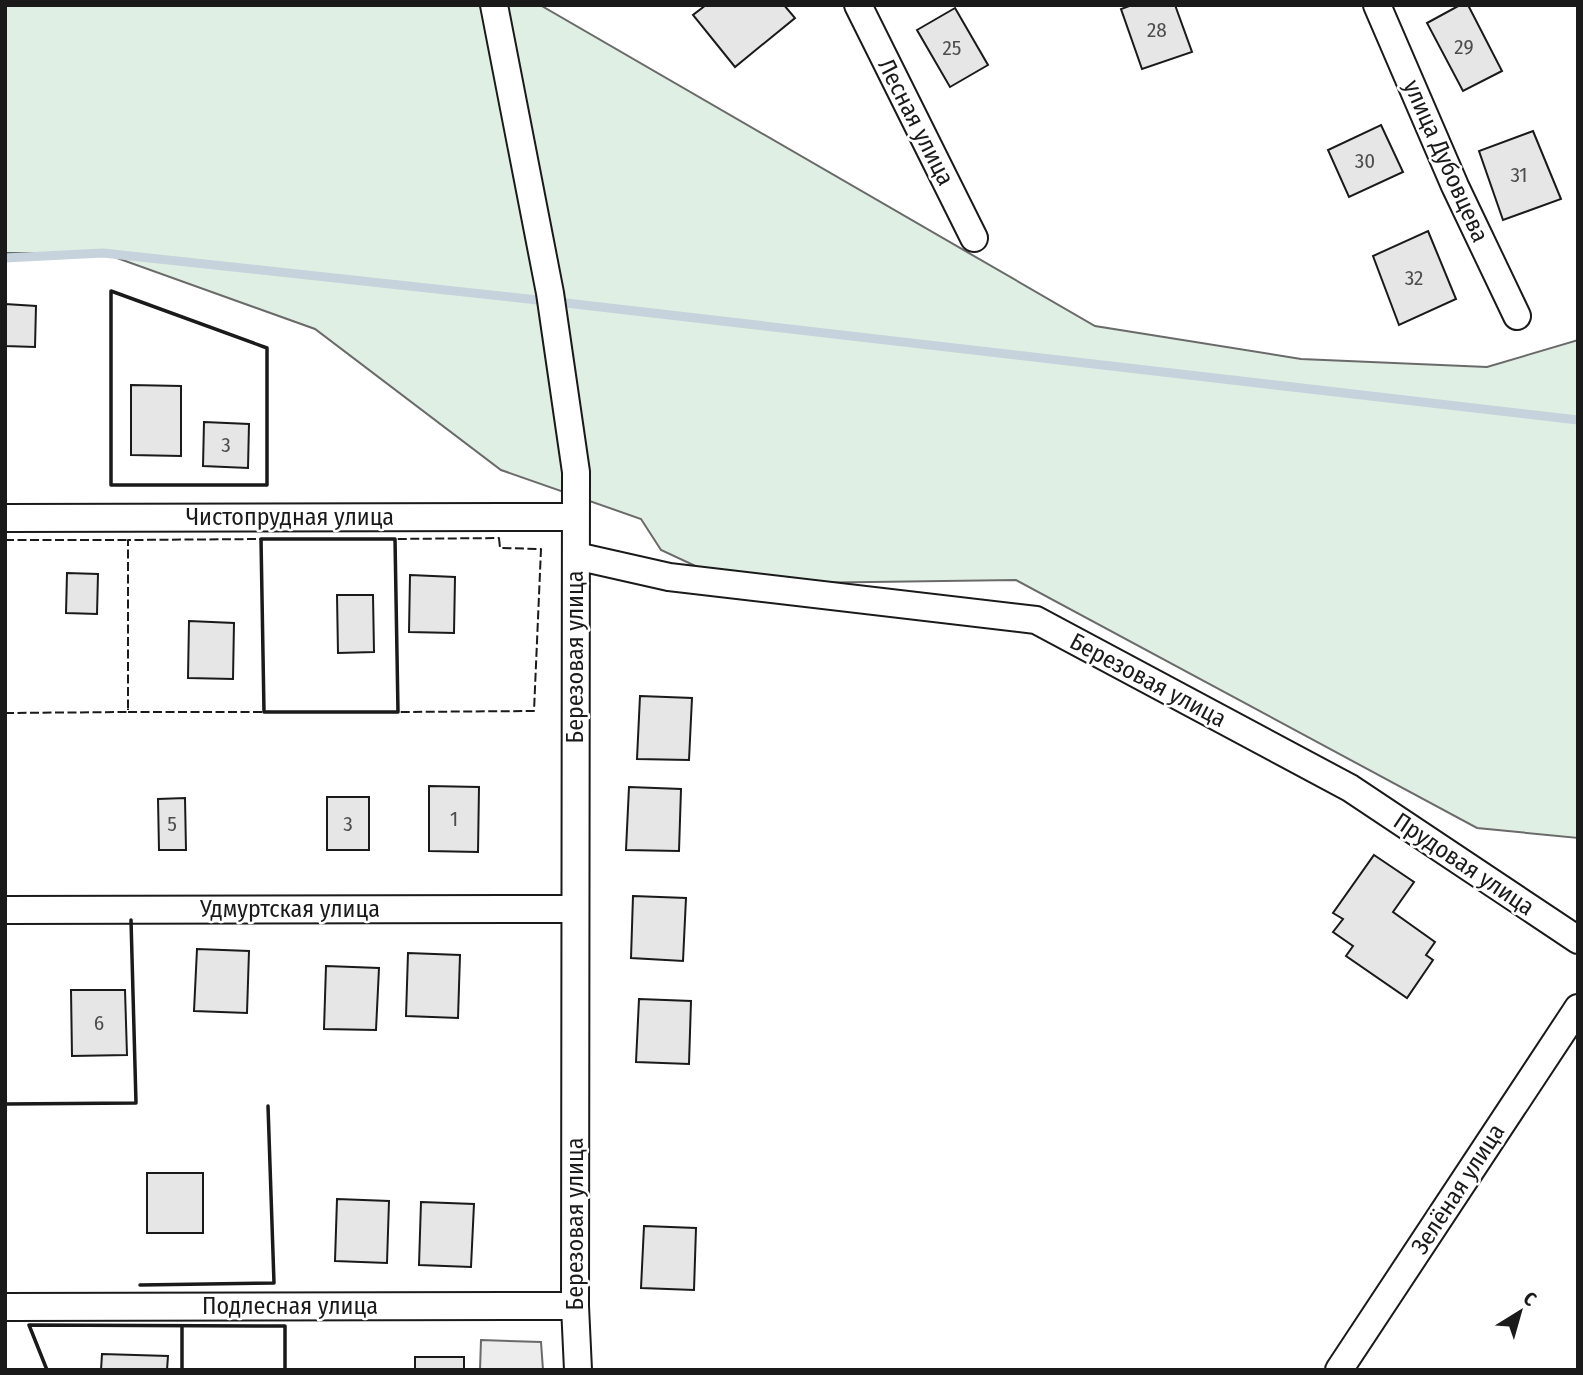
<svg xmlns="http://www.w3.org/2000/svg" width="1583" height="1375" font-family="'Fira Sans Condensed',sans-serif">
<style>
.green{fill:#e0efe3;stroke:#6a6a6a;stroke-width:2}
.parking{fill:#ededed;stroke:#6a6a6a;stroke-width:2}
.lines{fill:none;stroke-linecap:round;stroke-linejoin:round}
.stream{stroke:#c6d2dc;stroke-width:9}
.building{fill:#e6e6e6;stroke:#1a1a1a;stroke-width:2}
.minor-casing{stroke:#1a1a1a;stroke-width:30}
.minor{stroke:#fff;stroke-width:26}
.fence{stroke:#1a1a1a;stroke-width:2;stroke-dasharray:9 3.5;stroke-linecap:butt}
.wall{stroke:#1a1a1a;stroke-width:3.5}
.labels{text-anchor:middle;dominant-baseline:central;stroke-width:5;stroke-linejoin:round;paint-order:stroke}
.number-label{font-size:21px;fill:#4d4d4d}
.street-label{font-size:24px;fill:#1a1a1a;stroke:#fff}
</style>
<rect width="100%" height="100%" fill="#fff"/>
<!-- green -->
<polygon class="green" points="5,5 540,5 1095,326 1301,359 1487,367 1578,340 1578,838 1477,828 1016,580 734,584 661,550 641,519 501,470 315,329 103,253 5,253"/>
<!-- parking -->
<polygon class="parking" points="481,1340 541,1342 543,1370 480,1370"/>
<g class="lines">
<!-- stream -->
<g class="stream">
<polyline points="5,258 103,253 547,301"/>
<polyline points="566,303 1578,420"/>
</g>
</g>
<!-- building -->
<g class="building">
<polygon points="706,5 784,5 795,18 735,67 693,15"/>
<polygon points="1132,5 1175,5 1192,52 1142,69 1121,9"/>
<polygon points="1460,5 1468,5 1502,71 1463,91 1427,23"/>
<polygon points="955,8 988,65 950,87 917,30"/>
<polygon points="1381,125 1403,172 1349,197 1328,150"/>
<polygon points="1533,131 1561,199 1503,220 1479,151"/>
<polygon points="1428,231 1456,299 1399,325 1373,256"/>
<polygon points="5,304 36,306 35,347 5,346"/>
<polygon points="131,385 181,386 181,456 131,455"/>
<polygon points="204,422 249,424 248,468 203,466"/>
<polygon points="67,573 98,574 97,614 66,613"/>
<polygon points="410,575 455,577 454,633 409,632"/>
<polygon points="337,595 373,595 374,652 338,653"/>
<polygon points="189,621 234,623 233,679 188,678"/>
<polygon points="640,696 692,698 689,760 637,759"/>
<polygon points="429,786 479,787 478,852 429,851"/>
<polygon points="629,787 681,789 679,851 626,850"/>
<rect x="327" y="797" width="42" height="53"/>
<polygon points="185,798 186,850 159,850 158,799"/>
<polygon points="1374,855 1414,882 1393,912 1435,942 1426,955 1433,960 1407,998 1346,956 1353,946 1333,932 1343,919 1333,913"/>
<polygon points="633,896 686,898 683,961 631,958"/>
<polygon points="197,949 249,951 247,1013 194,1011"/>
<polygon points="408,953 460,955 458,1018 406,1016"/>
<polygon points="326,966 379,968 376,1030 324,1029"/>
<polygon points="71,990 125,990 127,1055 72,1056"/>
<polygon points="639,999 691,1001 689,1064 636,1062"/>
<rect x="147" y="1173" width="56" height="60"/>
<polygon points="337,1199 389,1201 387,1263 335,1261"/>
<polygon points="421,1202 474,1204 471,1267 419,1265"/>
<polygon points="644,1226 696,1228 694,1290 641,1288"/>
<polygon points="102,1354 168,1356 167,1370 101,1370"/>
<rect x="415" y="1357" width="49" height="13"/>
</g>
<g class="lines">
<!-- minor casing -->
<g class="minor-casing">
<g id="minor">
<polyline points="494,5 550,293 576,472 575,1306 578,1370"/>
<polyline points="858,5 974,238"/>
<polyline points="1377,5 1455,186 1517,316"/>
<polyline points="5,518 575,517"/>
<polyline points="576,556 669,577 1036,620 1350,788 1578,940"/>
<polyline points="5,910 574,909"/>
<polyline points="5,1307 575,1306"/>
<polyline points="1339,1370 1578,1008"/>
</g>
</g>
<!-- minor -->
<use href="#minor" class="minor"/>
<!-- fence -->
<g class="fence">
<polygon points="499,538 500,548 541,549 534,711 398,712 395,539"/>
<polygon points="261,539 264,712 128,712 128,540"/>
<polyline points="5,540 128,540 128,541"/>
<polyline points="5,713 128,712 128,709"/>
</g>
<!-- wall -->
<g class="wall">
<polygon points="111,291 267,348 267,485 111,485"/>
<polygon points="261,539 395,539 398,712 264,712"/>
<polyline points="5,1104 136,1103 131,920"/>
<polyline points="140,1285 274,1283 268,1106"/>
<polyline points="47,1370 29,1325 285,1326 285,1370"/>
<polyline points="182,1370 182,1326"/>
</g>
</g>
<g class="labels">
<!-- number labels -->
<g class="number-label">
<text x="1157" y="30">28</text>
<text x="1464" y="47">29</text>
<text x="952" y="48">25</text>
<text x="1365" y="161">30</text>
<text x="1519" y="175">31</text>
<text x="1414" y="278">32</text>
<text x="226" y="445">3</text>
<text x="454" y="819">1</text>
<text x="172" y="824">5</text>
<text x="348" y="824">3</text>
<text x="99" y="1023">6</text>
</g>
<!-- street labels -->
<g class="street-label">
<text transform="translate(916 122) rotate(63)">Лесная улица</text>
<text transform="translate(1446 161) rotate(66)">улица Дубовцева</text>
<text x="290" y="517">Чистопрудная улица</text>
<text transform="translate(575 657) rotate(-90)">Березовая улица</text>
<text transform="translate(1148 680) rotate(28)">Березовая улица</text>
<text transform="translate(1464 864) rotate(34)">Прудовая улица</text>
<text x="290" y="909">Удмуртская улица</text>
<text transform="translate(1458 1189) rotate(-57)">Зелёная улица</text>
<text transform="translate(575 1224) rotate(-90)">Березовая улица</text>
<text x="290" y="1306">Подлесная улица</text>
</g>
</g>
<!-- border -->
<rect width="1583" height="1375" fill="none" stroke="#1a1a1a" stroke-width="14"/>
<!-- north arrow -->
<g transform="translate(1520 1312) rotate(37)" stroke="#ffffff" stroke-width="5" paint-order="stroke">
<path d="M0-5L12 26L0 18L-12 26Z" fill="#1a1a1a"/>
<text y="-10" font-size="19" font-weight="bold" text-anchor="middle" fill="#1a1a1a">С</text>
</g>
</svg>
